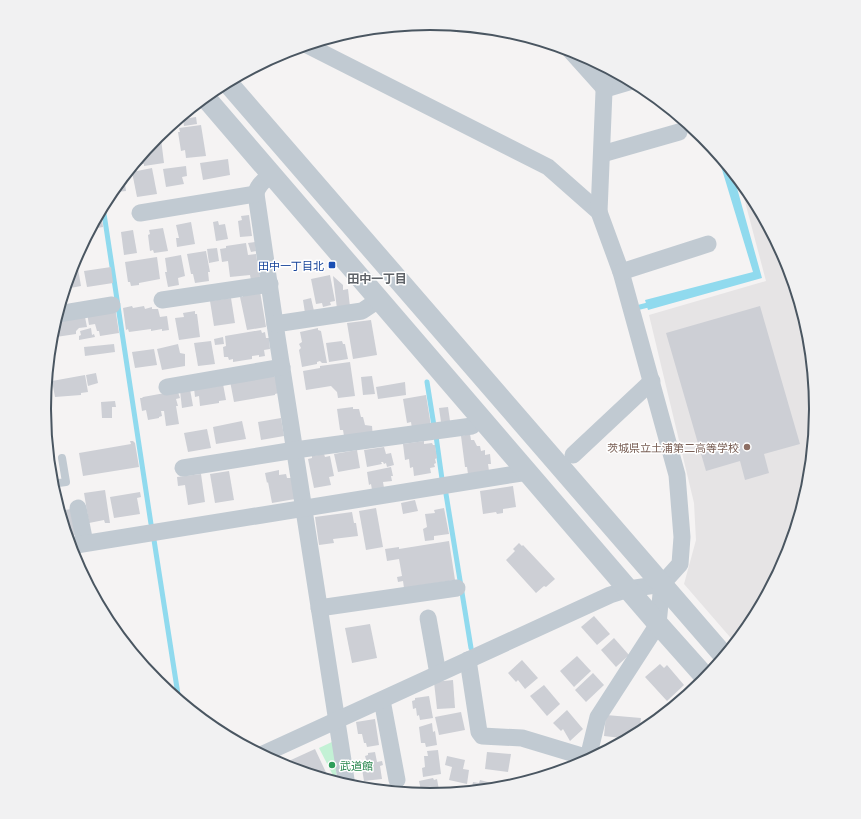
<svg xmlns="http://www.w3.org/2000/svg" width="861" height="819" font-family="'Golos Text','Noto Sans JP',sans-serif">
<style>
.education{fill:#e6e4e5}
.green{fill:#c3f1d5}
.water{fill:#90daee}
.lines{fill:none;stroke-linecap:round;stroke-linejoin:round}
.stream{stroke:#90daee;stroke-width:5}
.building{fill:#cdcfd5}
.service{stroke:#c1cad2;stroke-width:8}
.minor{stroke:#c1cad2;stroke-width:17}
.tertiary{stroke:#c1cad2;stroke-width:21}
.transit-dot{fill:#1a4fb4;stroke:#fff;stroke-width:1.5}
.education-dot{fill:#8d6e63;stroke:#fff;stroke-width:1.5}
.leisure-dot{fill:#2e9e5b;stroke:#fff;stroke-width:1.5}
.labels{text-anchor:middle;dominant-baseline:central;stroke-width:3;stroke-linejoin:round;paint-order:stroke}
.transit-label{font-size:11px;fill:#164399;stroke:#fff;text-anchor:end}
.education-label{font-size:11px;fill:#785e54;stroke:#fff;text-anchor:end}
.leisure-label{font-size:11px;fill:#27864d;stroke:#fff;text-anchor:start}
.neighbourhood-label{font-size:12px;font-weight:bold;fill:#5f6368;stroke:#fff}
.rim{fill:none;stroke:#4a5661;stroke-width:2}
</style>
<rect width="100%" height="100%" fill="#f5f3f3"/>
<!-- education -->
<polygon class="education" points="739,179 752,195 788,262 810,334 817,410 810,485 787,558 752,624 736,644 684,584 696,540 694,503 649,315 766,281"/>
<!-- green -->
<polygon class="green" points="334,741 337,783 319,748"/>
<!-- water -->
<polygon class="water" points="717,153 732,170 762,278 648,310 645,300 753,272"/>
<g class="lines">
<!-- stream -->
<g class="stream">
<polyline points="103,207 151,524"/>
<polyline points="640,307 652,304"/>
<polyline points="427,382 434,426"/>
<polyline points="436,436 442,479"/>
<polyline points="446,494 471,648"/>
<polyline points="154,540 179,701"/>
</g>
</g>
<!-- building -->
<g class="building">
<polygon points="196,117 197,124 184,126 183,119"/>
<polygon points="201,125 206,156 186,158 185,150 181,151 178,132 180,132 179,128"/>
<polygon points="158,136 159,140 161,139 164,163 144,166 144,164 133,165 138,160 143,159 142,155"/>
<polygon points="228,159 230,175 203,180 200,163"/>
<polygon points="186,166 187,176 182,177 184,184 166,187 163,169"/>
<polygon points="152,168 157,194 137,197 132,172"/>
<polygon points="124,177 126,191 116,192 116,194 109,195"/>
<polygon points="101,211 103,227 91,229"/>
<polygon points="249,215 252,236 240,237 238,221 242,220 241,216"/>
<polygon points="218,221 219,225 225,224 228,239 216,241 213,222"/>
<polygon points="191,222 195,244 177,247 176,238 179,238 176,225"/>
<polygon points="163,228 168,251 154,253 153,250 150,251 148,235 150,234 149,230"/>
<polygon points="133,230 137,253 124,255 121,232"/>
<polygon points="255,242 256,251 251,252 248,243"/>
<polygon points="246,243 248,255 256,254 260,279 251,280 250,275 230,277 228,261 222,262 220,249 226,248 226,246"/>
<polygon points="217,248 219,261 209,263 207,249"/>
<polygon points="206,251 210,272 208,272 209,281 195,283 193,274 191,274 187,254"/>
<polygon points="181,255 185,276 178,278 179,285 168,287 165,272 167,272 165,258"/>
<polygon points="157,257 160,279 139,283 139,285 131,286 130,282 128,282 125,262"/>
<polygon points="111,267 113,283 87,287 84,271"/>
<polygon points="78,269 81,286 65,289 71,270"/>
<polygon points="330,275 335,301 330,302 331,305 323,307 322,303 316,304 311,279"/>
<polygon points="333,276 343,285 343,290 348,289 350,307 337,309"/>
<polygon points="260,291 266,327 247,330 240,297 243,297 243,294"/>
<polygon points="231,298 235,323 214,326 210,301"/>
<polygon points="311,298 314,311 305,313 303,300"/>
<polygon points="132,306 133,308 144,306 145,309 152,307 152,309 158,309 160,317 167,316 169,330 162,331 162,329 151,331 151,329 129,332 128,329 126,330 123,308"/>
<polygon points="760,306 800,444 764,454 769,473 745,480 740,461 706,471 666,333"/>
<polygon points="115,307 119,333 100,336 99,331 97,331 95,324 89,325 87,313"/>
<polygon points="195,311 195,314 197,314 200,337 179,340 175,318 184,317 183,313"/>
<polygon points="84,312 87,327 79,328 76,331 76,334 56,337 55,327 59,323 58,317"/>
<polygon points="371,320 377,355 353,359 347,323"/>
<polygon points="91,328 92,335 94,334 95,337 79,340 79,336 81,335 80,331"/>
<polygon points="318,328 318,330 321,331 327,363 322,363 320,361 317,362 317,364 302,367 299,350 301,348 299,344 302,342 300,332"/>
<polygon points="261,330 262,333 265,332 266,338 269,338 270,349 264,350 265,356 259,357 259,355 252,356 252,359 233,362 233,359 229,360 228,357 224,357 223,347 226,346 225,336"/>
<polygon points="223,337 224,344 215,345 214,339"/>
<polygon points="211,341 215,364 198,366 194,343"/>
<polygon points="342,341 343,344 345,344 348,359 329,362 326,343"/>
<polygon points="114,344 115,352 85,356 84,347"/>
<polygon points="178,344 180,353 185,354 185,366 162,370 157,349"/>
<polygon points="154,349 157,365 135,368 132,352"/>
<polygon points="350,362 355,396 338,398 337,392 331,386 306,390 303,371 320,368 320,366"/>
<polygon points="96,373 98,383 88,386 86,375"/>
<polygon points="272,374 273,377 276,377 279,393 275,394 275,395 234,402 230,381"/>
<polygon points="85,375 88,392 81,393 81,395 55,397 52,381"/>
<polygon points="372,376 375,394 363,395 361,377"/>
<polygon points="405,382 406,395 378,399 376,387"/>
<polygon points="223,384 226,400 219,401 219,403 200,406 199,396 195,397 194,388"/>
<polygon points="190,389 193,406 182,408 180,391"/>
<polygon points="176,391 178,392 180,398 176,399 178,406 176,406 179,424 166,426 164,411 161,411 162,416 159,417 159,418 148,420 146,410 142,411 140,398 142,398 143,397"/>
<polygon points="426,395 431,426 412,429 411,422 407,423 403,399"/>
<polygon points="115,401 116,407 112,407 112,418 102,418 101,402"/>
<polygon points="353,407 353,409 359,409 361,417 363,417 365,425 372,426 373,438 344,436 343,430 340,430 337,409"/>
<polygon points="448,407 450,421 441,422 439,408"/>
<polygon points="281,418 284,436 261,440 258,422"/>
<polygon points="242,421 246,439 216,444 213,427"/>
<polygon points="207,429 211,448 188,452 184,433"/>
<polygon points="470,434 471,440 474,440 477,446 480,446 481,451 485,450 485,455 490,454 491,464 488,464 489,471 468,474 467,467 465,467 461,436"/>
<polygon points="130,441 133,441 135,443 139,467 83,476 79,453 131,444"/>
<polygon points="424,441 424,444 432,443 433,445 435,445 437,458 435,459 436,463 434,464 435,467 430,468 431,473 414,476 413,467 410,468 409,459 405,460 403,444"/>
<polygon points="384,447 386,454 391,453 394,465 387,467 386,463 384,464 383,462 381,462 382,464 367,467 364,450"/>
<polygon points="357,450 360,468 338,472 334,454"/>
<polygon points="324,454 325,457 330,456 334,476 329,477 331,485 314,488 308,459 312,458 312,456"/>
<polygon points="391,467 393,476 391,476 392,481 383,482 384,488 372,490 371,484 369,485 367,472"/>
<polygon points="279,470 279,475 286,474 287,478 292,478 295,499 272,503 268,482 267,483 265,473"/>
<polygon points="229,471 234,500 215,503 210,474"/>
<polygon points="201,474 205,502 188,505 185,485 178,486 177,477"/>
<polygon points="513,486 516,507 503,509 503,513 497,514 496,512 483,514 480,491"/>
<polygon points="105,490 110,523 105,523 104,520 89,523 84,493"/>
<polygon points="140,492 141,497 137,498 140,514 114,518 110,497"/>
<polygon points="415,500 418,511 403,514 401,503"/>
<polygon points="376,508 383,547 366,550 359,511"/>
<polygon points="444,508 449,534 434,536 434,540 425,541 423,529 427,527 425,514 435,513 434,510"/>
<polygon points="71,509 76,535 67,537 59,511"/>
<polygon points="352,512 354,523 356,523 358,536 333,539 334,543 319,545 315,517"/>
<polygon points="449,541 455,580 404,588 403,581 398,582 397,577 402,576 399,559 387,561 385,549 399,547 399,549"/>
<polygon points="519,543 522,546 523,545 555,579 546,587 544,586 536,593 506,560 515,551 513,549"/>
<polygon points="594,616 610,634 597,645 581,627"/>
<polygon points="370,624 377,658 352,663 345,628"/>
<polygon points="614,638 629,655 616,667 601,650"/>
<polygon points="577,656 591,671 574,687 560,671"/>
<polygon points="522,660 538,678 525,689 518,680 516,682 508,673"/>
<polygon points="660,664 664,668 667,665 684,685 667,701 645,677"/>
<polygon points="593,673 604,685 586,702 575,690"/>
<polygon points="453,680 455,708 437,709 434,682"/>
<polygon points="544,685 560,704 547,716 530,696"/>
<polygon points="429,696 433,718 420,720 419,715 417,716 416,708 413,709 412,701 415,700 415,698"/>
<polygon points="567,710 583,729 570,741 563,729 561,731 553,723"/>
<polygon points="461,712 465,730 439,735 435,717"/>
<polygon points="606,715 641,718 639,734 630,739 604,736"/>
<polygon points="375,719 379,745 367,747 366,743 364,743 362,734 358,734 356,722"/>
<polygon points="432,723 433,732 435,731 437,745 426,747 425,743 421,743 419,727"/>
<polygon points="315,749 330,781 280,765"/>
<polygon points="438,750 441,774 423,777 422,768 425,767 424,756 428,756 427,751"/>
<polygon points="375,752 377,762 382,761 383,765 380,766 382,779 364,781 362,769 364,769 364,767 371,766 370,762 367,763 365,756 368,755 368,753"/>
<polygon points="487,752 511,754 508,772 485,769"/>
<polygon points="447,756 465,760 463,769 469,770 467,784 449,780 452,767 445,765"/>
<polygon points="433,778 434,780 437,779 439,790 432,791 433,796 422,795 419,781"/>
<polygon points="480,780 499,785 498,789 471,792 473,782 479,783"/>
<polygon points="391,784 392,792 375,791 387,788 387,785"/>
</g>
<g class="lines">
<!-- service -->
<polyline class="service" points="51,484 66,482 62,458"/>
<!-- minor -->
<g class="minor">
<polyline points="307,45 548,167 599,212 621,272 677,475 682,537 680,564 662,584 658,624 598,717 587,762"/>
<polyline points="570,50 605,89 632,81"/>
<polyline points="602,154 679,132"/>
<path d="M271,174C265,180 257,185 256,194L275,324L347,786"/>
<polyline points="599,212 605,67"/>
<polyline points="140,213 256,194"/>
<polyline points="621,272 708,244"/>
<polyline points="162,300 270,284"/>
<polyline points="58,314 112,305"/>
<polyline points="275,324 362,311 380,299"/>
<polyline points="167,387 282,367"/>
<polyline points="573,455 652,381"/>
<polyline points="183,468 295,450 472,426"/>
<polyline points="78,508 85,543"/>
<polyline points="70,546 528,472"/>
<polyline points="319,608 457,588"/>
<polyline points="428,618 438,674"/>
<polyline points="468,660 479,732 482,736 522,738 588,758"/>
<polyline points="382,700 397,780"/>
<polyline points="261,755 610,595 629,589 662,584"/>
</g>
<!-- tertiary -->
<g class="tertiary">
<polyline points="227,82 725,657"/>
<polyline points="205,97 658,624 707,679"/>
</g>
</g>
<!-- markers -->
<rect class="transit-dot" x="328" y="261" width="8" height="8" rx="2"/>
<circle class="education-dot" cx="747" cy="447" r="4"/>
<circle class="leisure-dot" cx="332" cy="765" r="4"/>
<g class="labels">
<!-- transit labels -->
<g class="transit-label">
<text x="324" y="265">田中一丁目北</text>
</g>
<!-- education labels -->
<g class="education-label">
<text x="739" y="447">茨城県立土浦第二高等学校</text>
</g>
<!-- leisure labels -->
<g class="leisure-label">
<text x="340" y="765">武道館</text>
</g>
<!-- neighbourhood labels -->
<g class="neighbourhood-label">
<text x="377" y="278">田中一丁目</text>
</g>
</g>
<!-- crop -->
<path d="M0 0H861V819H0ZM51 409a379 379 0 1 1 758 0a379 379 0 1 1-758 0Z" fill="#f1f1f2" fill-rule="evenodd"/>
<path class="rim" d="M51 409a379 379 0 1 1 758 0a379 379 0 1 1-758 0Z"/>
</svg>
